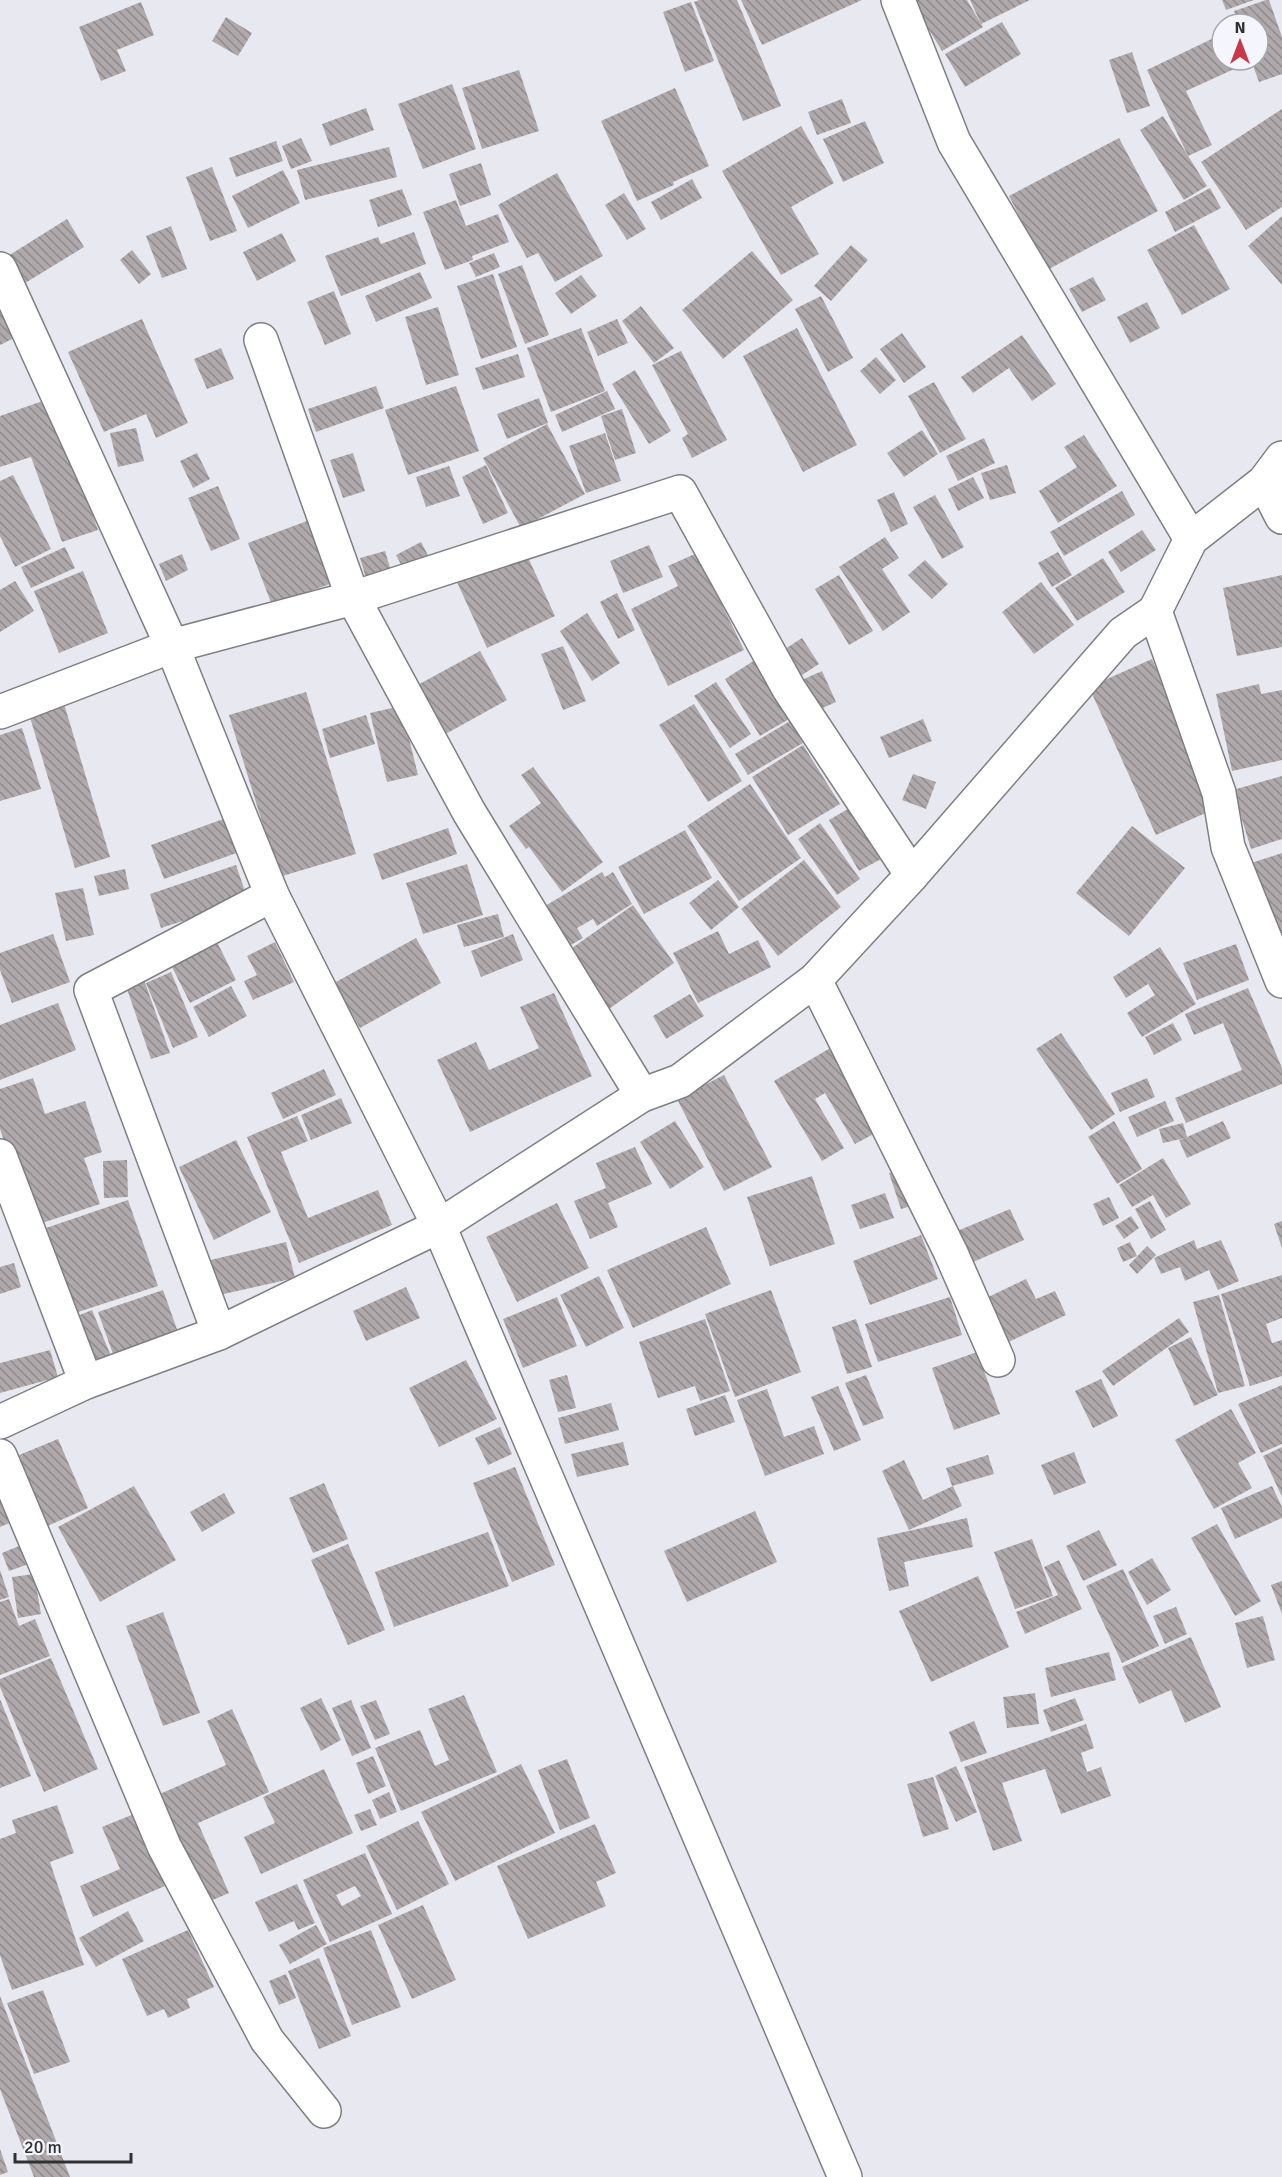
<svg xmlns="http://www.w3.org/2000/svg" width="1282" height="2177" font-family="Signika,sans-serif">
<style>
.building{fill:url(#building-back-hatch);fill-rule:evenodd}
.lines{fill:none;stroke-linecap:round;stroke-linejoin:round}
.minor-casing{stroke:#7e7f84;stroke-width:36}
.minor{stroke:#fff;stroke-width:33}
</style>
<defs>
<pattern id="building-back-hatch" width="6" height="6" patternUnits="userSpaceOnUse" patternTransform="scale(1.5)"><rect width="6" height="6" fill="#b0a9ab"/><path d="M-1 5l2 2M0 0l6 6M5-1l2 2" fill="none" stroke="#908a8c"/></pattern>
</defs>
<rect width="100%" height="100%" fill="#e8e9f0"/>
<!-- building -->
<g class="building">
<polygon points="699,0 737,0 781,106 743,121 694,2"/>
<polygon points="741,0 862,0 762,45"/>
<polygon points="911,0 967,0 983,27 942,51"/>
<polygon points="970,0 1030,0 981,24"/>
<polygon points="1222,0 1254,0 1226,10"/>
<polygon points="1266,0 1269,0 1282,37 1282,74 1259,82 1251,60 1258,60 1258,24 1239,24 1234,11"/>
<polygon points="141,2 154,35 117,50 126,71 101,81 79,27"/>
<polygon points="691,2 714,61 685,72 663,12"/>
<polygon points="226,17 252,33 238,56 212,41"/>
<polygon points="1002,22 1021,54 965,87 945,54"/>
<polygon points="1222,34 1222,60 1241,60 1243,65 1186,91 1212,145 1188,156 1147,70"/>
<polygon points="1132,52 1150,106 1127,113 1109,60"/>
<polygon points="519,70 539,131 482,149 462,88"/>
<polygon points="452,84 476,149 423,169 398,104"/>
<polygon points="675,88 709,166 673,182 674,185 637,201 601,121"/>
<polygon points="842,99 851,123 817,135 808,112"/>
<polygon points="366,108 374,130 330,146 322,124"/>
<polygon points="1282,109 1282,207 1246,230 1201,162"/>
<polygon points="1163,116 1207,186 1184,200 1140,130"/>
<polygon points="865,121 884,163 843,182 823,139"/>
<polygon points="801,126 834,183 791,207 819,254 781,275 722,171"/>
<polygon points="301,138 312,161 291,169 282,146"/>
<polygon points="1119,138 1158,211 1047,270 1009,196"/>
<polygon points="276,141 283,161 236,177 229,158"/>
<polygon points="389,147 397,177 305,200 297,170"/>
<polygon points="481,163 491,195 460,206 449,174"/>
<polygon points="212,167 237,231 210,241 186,177"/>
<polygon points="283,170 300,203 248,228 232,196"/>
<polygon points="557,173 603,256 555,282 538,253 527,258 498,205"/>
<polygon points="692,179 702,198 661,220 651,202"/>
<polygon points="1210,188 1221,208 1175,232 1165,212"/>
<polygon points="402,189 412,215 378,227 369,200"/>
<polygon points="624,193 646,229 627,240 605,205"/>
<polygon points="456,200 466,226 498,214 509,242 472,256 473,260 445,270 423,212"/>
<polygon points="1282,216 1282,285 1248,246"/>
<polygon points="67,219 84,247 17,288 0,261"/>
<polygon points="1194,225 1230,289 1182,315 1147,250"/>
<polygon points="171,226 187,269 162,278 146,236"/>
<polygon points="414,232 426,264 341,296 325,256 378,237 381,244"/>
<polygon points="282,233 296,261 257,281 243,252"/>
<polygon points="851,245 868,260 831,301 814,286"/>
<polygon points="132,250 151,274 139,284 120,260"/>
<polygon points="752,251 793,300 723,359 682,310"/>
<polygon points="494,253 500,267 476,277 469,263"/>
<polygon points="522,265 549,335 525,344 498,274"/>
<polygon points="420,272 432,298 376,322 365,296"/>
<polygon points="493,274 517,347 481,359 457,286"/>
<polygon points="581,275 597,296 571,314 555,293"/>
<polygon points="1093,277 1106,300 1082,312 1069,289"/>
<polygon points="334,291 351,334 325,345 307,302"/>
<polygon points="821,296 853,358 828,372 795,309"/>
<polygon points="0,299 18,336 0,345"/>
<polygon points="1147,302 1160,328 1130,343 1117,317"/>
<polygon points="641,306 674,348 654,363 622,321"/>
<polygon points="438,307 459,375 426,385 405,317"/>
<polygon points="142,319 188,423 156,438 146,414 104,432 68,352"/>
<polygon points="617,319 628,343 598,356 587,332"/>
<polygon points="581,328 605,391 551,412 527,348"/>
<polygon points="797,328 857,445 803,472 743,356"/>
<polygon points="902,333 926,367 904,383 880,349"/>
<polygon points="1022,335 1056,384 1032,401 1009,368 973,393 961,377"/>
<polygon points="221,348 234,379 207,389 194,359"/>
<polygon points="681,351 727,440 692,458 682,438 688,434 652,365"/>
<polygon points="518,354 525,377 483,390 475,368"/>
<polygon points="876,357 896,380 880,394 860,371"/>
<polygon points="635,370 671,431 649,444 612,384"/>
<polygon points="934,382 966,439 940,453 908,396"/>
<polygon points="376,386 384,408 316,432 308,409"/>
<polygon points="456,386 479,451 408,475 385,410"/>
<polygon points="607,391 615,409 562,432 555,415"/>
<polygon points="51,398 98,530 62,542 31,457 0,467 0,416"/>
<polygon points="539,398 548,423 507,439 497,414"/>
<polygon points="622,409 636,453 615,460 601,416"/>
<polygon points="547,424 585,494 521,528 483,458"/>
<polygon points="136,428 144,461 118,467 110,433"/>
<polygon points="922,430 938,454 904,477 887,453"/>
<polygon points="605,433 621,481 586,493 569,446"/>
<polygon points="1084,435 1117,486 1058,523 1039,491 1077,467 1064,447"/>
<polygon points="984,438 995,463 958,481 946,456"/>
<polygon points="197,453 210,479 193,488 180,461"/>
<polygon points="353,453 365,491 343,498 330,460"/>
<polygon points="486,465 508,513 483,524 462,477"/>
<polygon points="1007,465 1016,493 990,500 981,473"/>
<polygon points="449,466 460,496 426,507 416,477"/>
<polygon points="13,475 51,549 15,567 0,536 0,481"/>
<polygon points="973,477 984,498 958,511 948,489"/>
<polygon points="218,486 240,539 211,551 188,498"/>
<polygon points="1122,491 1135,515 1064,556 1050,532"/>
<polygon points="894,492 908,524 891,532 877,500"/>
<polygon points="935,495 964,547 942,559 913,507"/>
<polygon points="315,518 338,581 272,605 248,543"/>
<polygon points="1142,530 1156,550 1121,572 1108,552"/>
<polygon points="885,537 899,558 882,569 910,612 883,631 839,567"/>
<polygon points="421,542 431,561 406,574 396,555"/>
<polygon points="649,545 663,577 623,593 610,561"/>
<polygon points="65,547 75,568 31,588 21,567"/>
<polygon points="385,551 394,581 369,588 360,558"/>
<polygon points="525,551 555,616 487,648 457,582"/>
<polygon points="1058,552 1072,575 1052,587 1038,563"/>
<polygon points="697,553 744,650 668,686 631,609 678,586 668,566"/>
<polygon points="182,554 188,570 166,581 159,564"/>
<polygon points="1103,558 1125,592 1077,621 1055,588"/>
<polygon points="925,560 948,584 932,599 908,575"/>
<polygon points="83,571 108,633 59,653 34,591"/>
<polygon points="839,575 873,631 849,645 815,589"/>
<polygon points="1282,575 1282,647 1237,656 1223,588"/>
<polygon points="15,581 34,611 0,632 0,590"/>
<polygon points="1041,582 1074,625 1034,654 1002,612"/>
<polygon points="617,593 635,630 618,639 600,602"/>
<polygon points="587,613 620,663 592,681 560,631"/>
<polygon points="802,638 819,664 799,677 782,651"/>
<polygon points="563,646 586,701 563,710 541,654"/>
<polygon points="480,651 507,700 442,736 414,687"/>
<polygon points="1152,659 1219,807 1156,835 1089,687"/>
<polygon points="755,660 791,718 760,736 725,679"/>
<polygon points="822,671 836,702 818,710 804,679"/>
<polygon points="716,682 751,734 730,748 694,696"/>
<polygon points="1259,684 1261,694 1282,690 1282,760 1232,771 1216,694"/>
<polygon points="306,692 356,854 279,877 229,715"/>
<polygon points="62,697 110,857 75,868 27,707"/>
<polygon points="694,704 742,781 708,802 659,725"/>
<polygon points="401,706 418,775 387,782 370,713"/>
<polygon points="366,715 375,744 330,758 322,729"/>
<polygon points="923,719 932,741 889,758 880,737"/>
<polygon points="790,721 803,743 748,775 735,754"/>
<polygon points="22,728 41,789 0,801 0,735"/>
<polygon points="803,745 840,804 788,835 752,777"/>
<polygon points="533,767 603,862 562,892 529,847 526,849 509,826 541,803 521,775"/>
<polygon points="913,774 936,782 926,809 902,800"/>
<polygon points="1282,776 1282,839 1251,849 1233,790"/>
<polygon points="750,784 801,858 739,901 687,826"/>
<polygon points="853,806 883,858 859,871 829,820"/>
<polygon points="229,817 242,851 164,879 151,845"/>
<polygon points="820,823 860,879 837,895 798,839"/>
<polygon points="1132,826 1185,868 1129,936 1076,893"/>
<polygon points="448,828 457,854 382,880 373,854"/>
<polygon points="685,830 712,878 644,914 618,867"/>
<polygon points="1282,853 1282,931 1269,935 1245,865"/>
<polygon points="804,860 841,907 778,956 741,909"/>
<polygon points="467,864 483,915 423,934 406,883"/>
<polygon points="236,865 248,900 161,928 150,894"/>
<polygon points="125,869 129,889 99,896 94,876"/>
<polygon points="602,872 605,877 613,872 632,904 597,926 593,919 577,928 583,938 564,949 540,909"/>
<polygon points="718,880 739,907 711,930 689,903"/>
<polygon points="83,888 94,935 66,941 55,893"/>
<polygon points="633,905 674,963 606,1011 565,953"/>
<polygon points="498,914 504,937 464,947 457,925"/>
<polygon points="718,931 729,954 758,940 771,967 698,1003 673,953"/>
<polygon points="53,934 70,982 12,1003 0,970 0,953"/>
<polygon points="513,934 523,960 481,977 471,951"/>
<polygon points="416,938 441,983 360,1028 334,983"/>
<polygon points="216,940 236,980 190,1003 170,963"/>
<polygon points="275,942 294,982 253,1000 244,981 257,975 247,956"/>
<polygon points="1236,944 1249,980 1197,1000 1183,963"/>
<polygon points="1160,947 1196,1004 1142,1037 1127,1013 1155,995 1148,984 1126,998 1113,977"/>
<polygon points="171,972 198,1037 173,1048 146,983"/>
<polygon points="143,977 170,1053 151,1059 125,983"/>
<polygon points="231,986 247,1016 209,1037 193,1007"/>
<polygon points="1248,988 1282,1068 1282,1084 1186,1123 1175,1098 1242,1070 1223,1023 1194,1035 1185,1014"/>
<polygon points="554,993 592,1076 470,1132 437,1060 476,1042 489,1070 539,1048 520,1007"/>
<polygon points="690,994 704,1016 666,1039 653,1016"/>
<polygon points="58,1003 76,1050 0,1080 0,1025"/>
<polygon points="1173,1023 1182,1040 1154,1055 1145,1037"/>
<polygon points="1061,1033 1115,1114 1091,1130 1036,1049"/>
<polygon points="832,1047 881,1130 855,1144 825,1093 815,1099 844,1148 822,1161 774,1081"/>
<polygon points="324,1069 336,1095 283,1119 271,1093"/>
<polygon points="724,1075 772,1167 724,1191 677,1099"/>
<polygon points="33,1078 45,1114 85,1101 102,1152 84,1158 100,1204 33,1226 0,1129 0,1089"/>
<polygon points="1147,1078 1155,1097 1120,1112 1111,1093"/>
<polygon points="341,1098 352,1123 311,1140 301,1115"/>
<polygon points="1165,1101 1174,1121 1137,1137 1128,1117"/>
<polygon points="297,1116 308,1141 281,1152 308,1218 378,1190 392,1225 299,1263 247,1137"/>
<polygon points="675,1121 704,1167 670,1189 640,1142"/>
<polygon points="1114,1121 1142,1169 1117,1184 1088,1137"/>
<polygon points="1223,1121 1231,1138 1187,1158 1179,1140 1185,1138 1163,1143 1159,1129 1183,1123 1187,1137"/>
<polygon points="236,1140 271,1212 214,1240 179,1167"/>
<polygon points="635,1147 652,1184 608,1203 618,1227 590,1239 574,1201 606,1188 596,1163"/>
<polygon points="1163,1158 1191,1204 1166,1218 1153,1195 1132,1207 1119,1185"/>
<polygon points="127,1160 128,1197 104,1198 103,1161"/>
<polygon points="906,1167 918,1204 901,1209 889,1173"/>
<polygon points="812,1176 835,1244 770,1266 747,1197"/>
<polygon points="885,1193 894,1218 860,1229 851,1205"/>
<polygon points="1109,1197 1119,1218 1103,1226 1093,1204"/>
<polygon points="128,1200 158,1286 75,1313 46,1228"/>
<polygon points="1150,1201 1166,1230 1151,1239 1135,1209"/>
<polygon points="557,1203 589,1268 517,1302 486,1237"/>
<polygon points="1010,1209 1024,1240 964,1266 950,1234"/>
<polygon points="1131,1216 1139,1228 1124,1239 1115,1226"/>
<polygon points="1282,1221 1282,1248 1274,1224"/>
<polygon points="706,1227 731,1284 633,1328 607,1270"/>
<polygon points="921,1235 938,1279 870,1305 853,1261"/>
<polygon points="1194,1240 1197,1249 1221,1240 1239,1281 1218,1290 1209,1270 1185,1281 1180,1267 1161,1274 1154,1258"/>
<polygon points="286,1242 295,1278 206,1298 198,1263"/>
<polygon points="1130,1242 1137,1256 1123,1262 1117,1248"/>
<polygon points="1147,1246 1156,1255 1137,1274 1129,1265"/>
<polygon points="14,1263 21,1287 0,1294 0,1267"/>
<polygon points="1282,1275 1282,1318 1266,1324 1272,1343 1282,1340 1282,1376 1250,1386 1221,1294"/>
<polygon points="599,1276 624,1328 586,1347 560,1295"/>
<polygon points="1026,1279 1036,1299 1055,1291 1066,1315 1000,1346 978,1302"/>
<polygon points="406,1287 420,1318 366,1341 353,1311"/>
<polygon points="163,1290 178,1332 113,1354 98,1312"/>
<polygon points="771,1290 801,1372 735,1397 705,1314"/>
<polygon points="1219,1295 1245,1386 1218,1393 1193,1302"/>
<polygon points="557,1297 577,1346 523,1368 503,1319"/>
<polygon points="950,1297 962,1335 878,1362 865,1324"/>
<polygon points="92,1310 111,1356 89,1365 70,1319"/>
<polygon points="1179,1318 1189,1332 1113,1386 1102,1371"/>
<polygon points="705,1319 730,1391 700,1401 695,1386 658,1398 639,1342"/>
<polygon points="856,1319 872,1367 847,1374 832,1327"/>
<polygon points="1191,1337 1218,1395 1194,1406 1168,1348"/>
<polygon points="50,1350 58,1377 0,1393 0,1363"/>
<polygon points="977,1352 1000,1414 954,1430 932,1368"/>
<polygon points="466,1360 497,1419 439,1447 409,1388"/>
<polygon points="567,1375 576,1408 558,1412 549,1380"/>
<polygon points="866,1375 884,1418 863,1426 845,1383"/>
<polygon points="1101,1379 1118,1416 1093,1428 1075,1391"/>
<polygon points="1282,1385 1282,1444 1261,1453 1238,1404"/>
<polygon points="838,1386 861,1440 834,1451 811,1397"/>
<polygon points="767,1389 784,1437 814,1426 824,1454 765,1476 737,1400"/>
<polygon points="725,1395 735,1422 695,1436 686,1409"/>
<polygon points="611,1403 619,1430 565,1444 558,1418"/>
<polygon points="1231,1409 1256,1453 1238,1463 1252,1488 1214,1509 1175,1440"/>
<polygon points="500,1427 512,1454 488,1465 475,1438"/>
<polygon points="58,1439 88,1508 43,1528 12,1458"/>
<polygon points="623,1442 629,1465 577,1477 571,1454"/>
<polygon points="1282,1447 1282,1497 1263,1456"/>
<polygon points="1074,1452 1086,1483 1054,1495 1041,1465"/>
<polygon points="988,1455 994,1474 952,1486 946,1468"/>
<polygon points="904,1460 923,1500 953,1486 962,1506 909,1530 882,1471"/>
<polygon points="515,1467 555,1565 512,1582 473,1483"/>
<polygon points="324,1483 348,1539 313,1553 289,1498"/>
<polygon points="134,1486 176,1560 100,1602 58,1527"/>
<polygon points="1272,1486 1282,1507 1282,1518 1235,1539 1221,1508"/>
<polygon points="224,1493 235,1513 202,1532 190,1512"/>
<polygon points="3,1500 12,1522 0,1527 0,1501"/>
<polygon points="755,1511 777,1562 687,1602 664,1551"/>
<polygon points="967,1518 973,1547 904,1562 909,1586 889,1591 877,1538"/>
<polygon points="1217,1524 1261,1601 1235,1616 1191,1538"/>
<polygon points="1099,1530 1117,1565 1083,1581 1066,1546"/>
<polygon points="488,1532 509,1586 394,1627 375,1572"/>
<polygon points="1032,1539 1053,1596 1015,1609 994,1552"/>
<polygon points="348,1544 385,1630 348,1645 311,1560"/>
<polygon points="19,1546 26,1565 9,1571 2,1553"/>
<polygon points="1152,1558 1171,1590 1147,1605 1128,1572"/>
<polygon points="1059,1560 1082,1609 1025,1634 1016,1612 1058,1595 1044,1567"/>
<polygon points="1123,1569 1159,1646 1122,1663 1086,1586"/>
<polygon points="0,1570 9,1597 0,1600"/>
<polygon points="34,1574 41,1614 18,1618 12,1577"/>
<polygon points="978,1576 1009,1647 931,1682 899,1611"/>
<polygon points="1282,1581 1282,1614 1271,1585"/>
<polygon points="9,1599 19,1626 35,1619 50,1656 0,1675 0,1602"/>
<polygon points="1176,1607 1187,1634 1165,1644 1153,1616"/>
<polygon points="163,1612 200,1713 163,1726 126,1626"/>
<polygon points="1263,1616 1275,1660 1247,1668 1235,1623"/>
<polygon points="1191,1637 1221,1707 1185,1723 1171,1690 1139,1704 1122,1667"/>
<polygon points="1109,1652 1116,1680 1051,1697 1045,1668"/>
<polygon points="51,1658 98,1769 44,1792 0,1687 0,1679"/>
<polygon points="1035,1693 1039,1724 1007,1728 1003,1697"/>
<polygon points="464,1695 497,1772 401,1811 375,1748 420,1730 435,1766 449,1760 428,1709"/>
<polygon points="321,1698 341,1740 321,1751 300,1708"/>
<polygon points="1075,1698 1084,1720 1051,1732 1043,1710"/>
<polygon points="0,1699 31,1776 0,1788"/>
<polygon points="351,1700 371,1748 352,1756 332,1708"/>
<polygon points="376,1700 390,1734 375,1740 360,1706"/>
<polygon points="232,1709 269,1792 198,1823 229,1893 201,1905 153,1797 226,1765 207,1721"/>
<polygon points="974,1721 987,1753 961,1762 949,1732"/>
<polygon points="1086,1724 1094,1748 1081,1753 1087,1772 1101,1767 1111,1796 1061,1814 1045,1769 1002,1783 1022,1841 993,1851 964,1767"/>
<polygon points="373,1756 386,1786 368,1794 356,1763"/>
<polygon points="567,1759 590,1818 560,1830 538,1770"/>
<polygon points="521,1764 555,1833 455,1881 421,1812"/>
<polygon points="956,1766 977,1812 956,1822 935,1776"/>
<polygon points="324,1769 353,1833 261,1874 244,1837 275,1823 263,1797"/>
<polygon points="933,1777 949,1829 923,1837 907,1784"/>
<polygon points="389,1792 397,1812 380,1819 372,1800"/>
<polygon points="57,1805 74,1853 50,1862 84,1965 12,1990 0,1955 0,1839 16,1833 12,1820"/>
<polygon points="370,1809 377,1825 361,1831 354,1815"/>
<polygon points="134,1814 165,1886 93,1917 80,1886 120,1869 102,1827"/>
<polygon points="418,1821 449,1884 397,1910 366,1846"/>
<polygon points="595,1824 616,1873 596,1882 606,1906 528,1939 497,1866"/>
<path d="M365,1853L392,1914L330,1942L303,1880ZM355,1886L361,1896L342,1906L336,1895Z"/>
<polygon points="297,1884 315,1923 298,1930 294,1921 269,1932 255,1902"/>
<polygon points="423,1905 456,1980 412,1999 378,1925"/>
<polygon points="128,1911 144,1941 96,1967 79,1938"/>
<polygon points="316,1925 327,1944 290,1964 279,1945"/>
<polygon points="188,1930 214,1987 187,1999 190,2008 168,2018 164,2009 147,2016 122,1959"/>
<polygon points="371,1930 401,2007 352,2025 323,1948"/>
<polygon points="319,1958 351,2036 319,2049 288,1971"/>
<polygon points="286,1974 296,1998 279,2005 269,1981"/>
<polygon points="43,1990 70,2062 34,2074 7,2003"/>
<polygon points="0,1996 70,2177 34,2177 0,2089"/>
<polygon points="0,2149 8,2172 0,2175"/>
</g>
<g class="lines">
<!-- minor casing -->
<g class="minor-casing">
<g id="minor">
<polyline points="898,0 954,142 1191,539"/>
<polyline points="0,269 172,646 272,895 439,1226 845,2177"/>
<polyline points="261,340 353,598 469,812 642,1095"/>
<polyline points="1264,482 1282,517"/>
<polyline points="1155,611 1219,793 1228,847 1282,981"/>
<polyline points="0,712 172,646 353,598 680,492 789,689 912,875"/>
<polyline points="815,980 950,1251 998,1360"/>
<polyline points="0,1156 86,1382"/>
<polyline points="219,1333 91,990 272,895"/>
<polyline points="0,1422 86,1382 219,1333 439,1226 642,1095 680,1081 815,980 912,875 1123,633 1155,611 1191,539 1264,482 1282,458"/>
<polyline points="0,1456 164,1846 267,2040 324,2111"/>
</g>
</g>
<!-- minor -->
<use href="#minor" class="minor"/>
</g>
<!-- north arrow -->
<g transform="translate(1240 42)"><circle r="28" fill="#f5f6fd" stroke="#a6a7ac" stroke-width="1.5"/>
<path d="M0-4.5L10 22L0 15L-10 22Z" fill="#c93849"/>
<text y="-9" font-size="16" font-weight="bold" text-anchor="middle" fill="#303133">N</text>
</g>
<!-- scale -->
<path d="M15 2153v9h116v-9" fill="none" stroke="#303133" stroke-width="3"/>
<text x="24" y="2153" font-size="18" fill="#303133" stroke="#f5f6fd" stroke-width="4.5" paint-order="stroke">20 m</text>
</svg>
